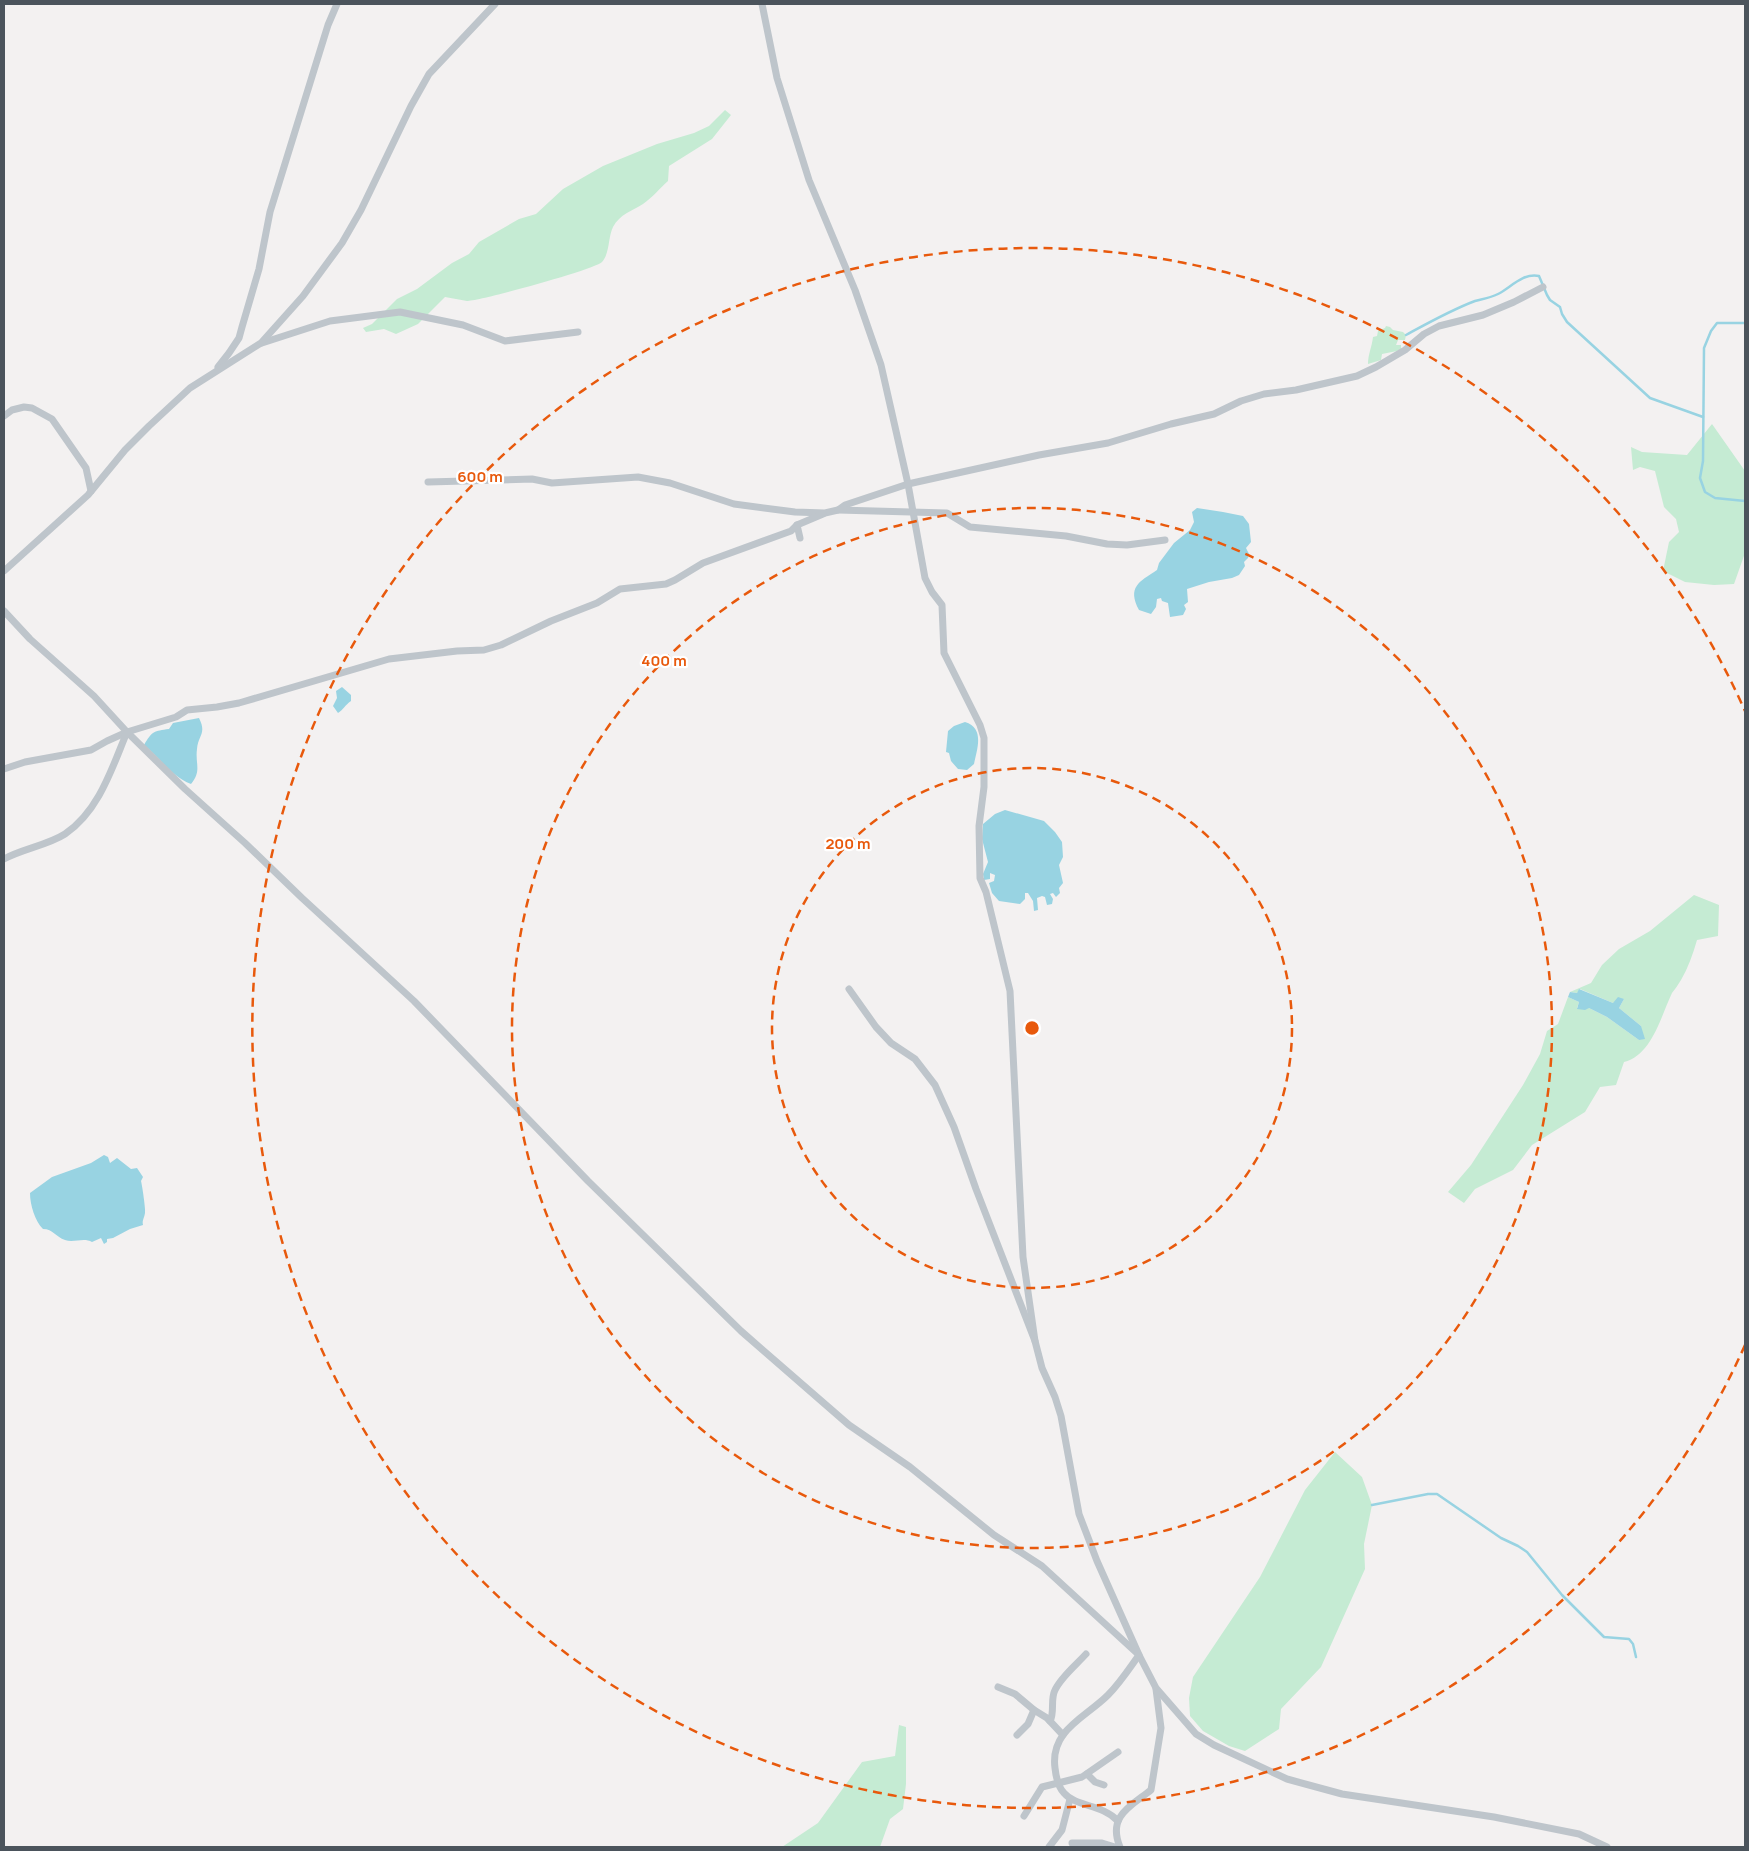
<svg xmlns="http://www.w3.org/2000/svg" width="1749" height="1851" font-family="Manrope,sans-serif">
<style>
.green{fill:#c5ebd3}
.water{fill:#98d3e2}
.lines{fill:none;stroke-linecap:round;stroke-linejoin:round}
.stream{stroke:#98d3e2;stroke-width:2.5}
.minor{stroke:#bec5cb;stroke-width:7}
.ring{fill:none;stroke:#e8590c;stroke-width:2.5;stroke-dasharray:9 6}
.centre{fill:#e8590c;stroke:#fff;stroke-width:2.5}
.ring-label{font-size:15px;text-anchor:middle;font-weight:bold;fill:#e8590c;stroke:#fff;stroke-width:4.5;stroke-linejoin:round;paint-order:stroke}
</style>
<rect width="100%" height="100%" fill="#f3f1f1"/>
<!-- green -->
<g class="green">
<path d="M725,110L731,115L712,139L669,166L668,181C660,188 652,198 643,204C632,211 620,214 613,227C608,237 610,253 602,262C596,269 480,301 467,301C460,300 452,298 445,297L418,324L396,334L384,329L366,332L363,328L372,324L397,299L417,289L452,263L469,254L479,242L519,219L536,214L563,189L603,166L657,144L694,133L709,126Z"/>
<path d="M1386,326L1390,327L1393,330L1403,332L1406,335L1405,340H1398L1396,345H1401V349L1397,351L1382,354L1381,360L1368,364C1368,354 1372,347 1373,337L1377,336L1378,331L1385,328Z"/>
<polygon points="1712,424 1745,471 1745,553 1734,584 1714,585 1685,582 1663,571 1669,542 1679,532 1676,519 1664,507 1655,471 1640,467 1633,470 1631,447 1642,452 1687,455"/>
<path d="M1694,895L1719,905L1718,936L1697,940C1693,954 1688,968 1681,980C1678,985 1675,989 1672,993C1661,1016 1652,1055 1624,1062L1616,1085L1600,1087L1585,1112L1532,1145L1513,1170L1475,1189L1464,1203L1448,1192L1471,1165L1523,1085L1540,1054L1547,1031L1558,1024L1568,997L1579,1002L1577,1008H1589L1607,1017L1639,1040L1641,1026L1619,1008L1624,999L1613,1003L1580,989L1577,993L1570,992L1591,983L1602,965L1619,949L1650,931Z"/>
<polygon points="1335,1452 1362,1477 1372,1505 1364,1544 1365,1569 1321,1667 1281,1709 1279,1729 1245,1751 1229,1746 1203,1731 1190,1716 1189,1698 1193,1677 1260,1577 1305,1490"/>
<polygon points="899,1725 906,1727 906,1784 903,1809 890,1819 880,1847 782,1847 818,1823 862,1762 895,1756"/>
</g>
<!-- water -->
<g class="water">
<path d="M1197,508L1223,512L1243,516L1249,524L1251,542L1246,548L1249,554L1248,558L1244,562L1245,566L1239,575L1232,578L1209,582L1187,589L1188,602L1184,605L1186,609L1183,615L1170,617L1168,603L1162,601L1161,598L1157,599L1156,607L1151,614L1139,610C1127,587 1139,582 1157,570L1159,563L1174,543L1190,530L1194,522L1192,512Z"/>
<path d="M342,687L351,695V701C345,705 343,710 338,713L333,706L337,698L336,691Z"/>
<path d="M199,718C207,734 198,735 197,749C195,764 202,771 191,784C172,777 160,758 144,745C152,731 154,731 169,729L173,723Z"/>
<path d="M965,722C985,728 977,749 974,764L967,770L958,769L951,761L949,753L946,752L948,731L954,726Z"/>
<polygon points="1005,810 1044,821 1055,832 1062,842 1063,857 1059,865 1063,883 1059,888 1060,893 1056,897 1053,893 1050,894 1053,899 1052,904 1047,905 1045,897 1042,896 1037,898 1038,910 1034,911 1033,901 1028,893 1025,893 1025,899 1020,904 999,901 992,893 989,883 994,881 995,875 990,873 990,879 984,880 983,874 988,862 982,839 983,824 995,814"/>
<polygon points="1579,989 1613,1003 1618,997 1624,999 1619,1008 1641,1026 1645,1039 1639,1040 1607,1017 1589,1008 1585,1010 1577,1009 1579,1002 1568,997 1570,992 1577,993"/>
<path d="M104,1155L108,1157L110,1163L117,1158L131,1169L137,1168L143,1177L141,1181C142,1184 146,1211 145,1213C144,1219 142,1220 143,1225L130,1229L113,1238L107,1239V1242L104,1244L101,1238L92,1242C84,1237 74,1243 65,1240C56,1237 53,1229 43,1229C35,1221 30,1205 30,1193L52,1177L91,1163Z"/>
</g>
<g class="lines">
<!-- stream -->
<g class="stream">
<polyline points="1745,323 1717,323 1711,331 1704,348 1703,461 1700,478 1705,492 1715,498 1745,501"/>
<path d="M1406,335C1428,323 1451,310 1475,301C1483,299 1490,298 1498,294C1510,288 1524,272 1539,276L1547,295L1550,300L1560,307L1562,314L1567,322L1650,398L1703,417"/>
<polyline points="1372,1505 1428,1494 1437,1494 1501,1538 1518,1546 1527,1552 1562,1595 1604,1637 1629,1639 1633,1644 1636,1657"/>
</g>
<!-- minor -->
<g class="minor">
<polyline points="762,4 777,78 809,180 855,290 881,365 908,484 925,578 932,592 942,605 944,653 980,725 984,738 984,787 979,826 980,878 986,892 1010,991 1023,1257 1035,1341"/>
<polyline points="262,343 330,321 400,312 463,325 505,341 578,332"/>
<polyline points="218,367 229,353 239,338 242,327 259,269 270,212 328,25 337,4"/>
<polyline points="4,416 12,410 24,407 32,408 52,419 86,468 91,491"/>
<polyline points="428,482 532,479 552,483 638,477 670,483 734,504 795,512 825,513 838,510 845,505 908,484 1039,455 1108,443 1171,424 1214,414 1241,401 1264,394 1296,390 1357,376 1376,367 1405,350 1424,334 1439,326 1483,315 1514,302 1543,287"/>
<polyline points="838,510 947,513 970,527 1066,536 1107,544 1127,545 1165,540"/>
<polyline points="797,525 800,538"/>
<polyline points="4,571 88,495 125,450 149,426 190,388 261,343 303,296 342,243 361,210 411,106 429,74 495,4"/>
<polyline points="4,611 30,639 94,696 127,732 185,789 245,843 302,898 414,1001 588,1181 741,1331 849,1425 910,1467 994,1535 1042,1566 1139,1655 1156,1688 1196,1734 1214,1745 1287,1779 1342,1794 1494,1817 1579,1834 1607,1847"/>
<polyline points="4,769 25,762 91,750 107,741 127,732 176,717 187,710 217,707 239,703 389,659 457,651 484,650 501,645 551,621 597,603 620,589 666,584 675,580 703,563 791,531 797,525 823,514"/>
<path d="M4,859C22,849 48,845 65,834C99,811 112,768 127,732"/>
<path d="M849,989L876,1027L891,1043L915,1059L935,1085L954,1127L976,1189L1035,1341L1042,1368L1055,1397L1061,1416L1079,1514L1097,1561L1139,1655C1129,1669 1120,1683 1108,1695C1085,1718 1050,1730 1055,1768C1056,1777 1058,1787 1064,1793C1076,1807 1102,1804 1118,1821"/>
<polyline points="998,1687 1015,1694 1034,1710 1047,1718 1063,1735"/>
<path d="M1050,1721C1055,1712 1050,1700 1055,1690C1061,1677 1076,1665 1086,1654"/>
<polyline points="1017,1735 1028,1724 1034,1710"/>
<polyline points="1087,1774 1095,1782 1104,1785"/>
<polyline points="1024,1816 1042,1787 1082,1777 1118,1752"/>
<polyline points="1072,1843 1102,1843 1115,1847"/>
<polyline points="1049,1847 1062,1830 1070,1799"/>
<path d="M1120,1847C1107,1816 1131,1806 1151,1790L1161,1728L1156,1689"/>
</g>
</g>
<!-- distance rings -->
<g class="ring">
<circle cx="1032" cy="1028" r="260"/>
<circle cx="1032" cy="1028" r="520"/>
<path d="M1745 1345A780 780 0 1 1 1745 711"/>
</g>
<circle cx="1032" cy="1028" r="8" class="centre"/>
<g class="ring-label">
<text x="480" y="482">600 m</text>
<text x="664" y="666">400 m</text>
<text x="848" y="849">200 m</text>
</g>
<!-- border -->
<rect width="1749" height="1851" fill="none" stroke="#4b545c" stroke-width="10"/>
</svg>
